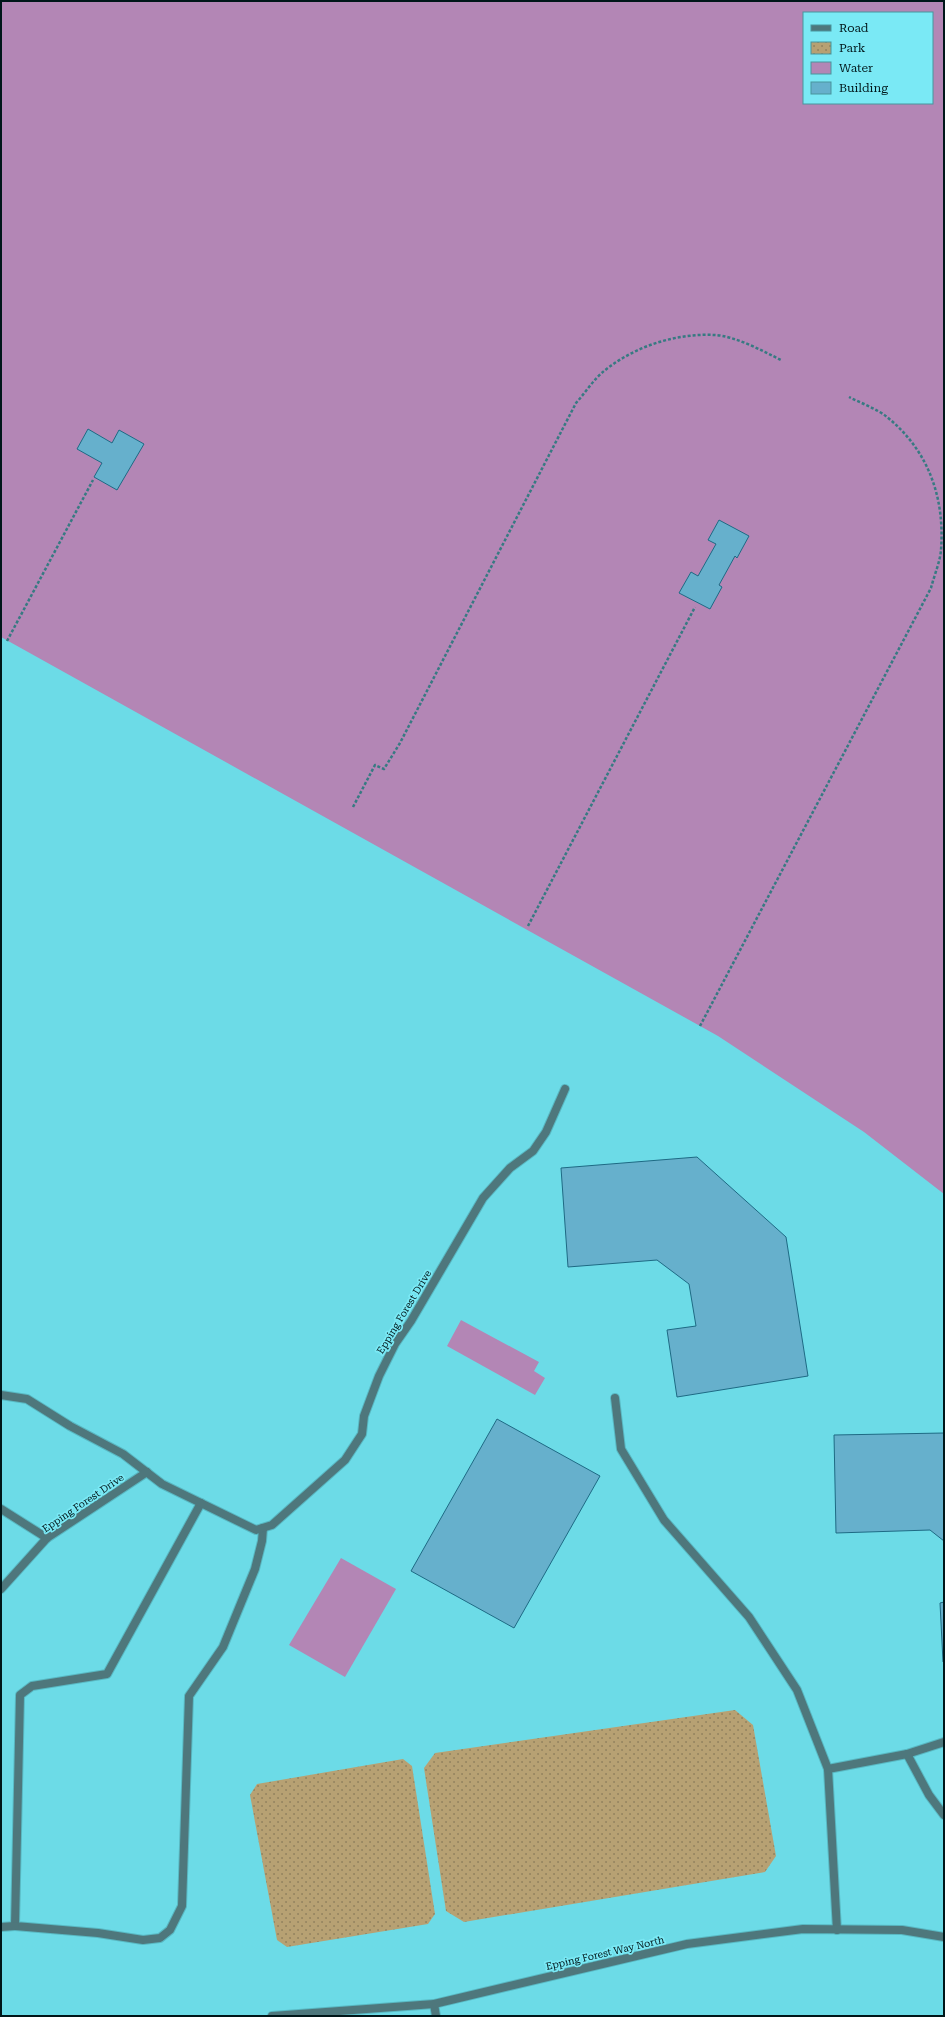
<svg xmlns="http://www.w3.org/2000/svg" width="945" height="2017" font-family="'Roboto Serif',serif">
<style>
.park{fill:url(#park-dots)}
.water{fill:#b386b5;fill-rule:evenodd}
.building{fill:#66b0cc;stroke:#1e6a84}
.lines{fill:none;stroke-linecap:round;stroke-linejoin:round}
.lane-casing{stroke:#59b8c2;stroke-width:10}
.street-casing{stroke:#59b8c2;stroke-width:10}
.path{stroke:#377a82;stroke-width:2.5;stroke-dasharray:3 2;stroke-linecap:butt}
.lane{stroke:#4e777c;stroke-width:8}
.street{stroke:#4e777c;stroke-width:8}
.labels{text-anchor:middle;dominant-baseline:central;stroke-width:3.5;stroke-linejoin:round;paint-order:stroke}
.street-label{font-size:10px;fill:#001619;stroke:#7ae9f5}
</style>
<defs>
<pattern id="park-dots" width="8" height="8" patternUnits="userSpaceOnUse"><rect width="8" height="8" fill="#b7a173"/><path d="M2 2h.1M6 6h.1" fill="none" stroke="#92825e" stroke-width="1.8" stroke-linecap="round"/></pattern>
</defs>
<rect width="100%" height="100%" fill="#6cdbe7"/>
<!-- park -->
<g class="park">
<polygon points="735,1710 753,1725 776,1856 765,1872 464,1922 446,1911 424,1768 435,1753"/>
<polygon points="403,1759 412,1766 435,1914 428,1924 287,1947 277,1940 250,1795 257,1784"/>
</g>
<!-- water -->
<g class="water">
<path d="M1,1H944V1194L864,1132L718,1036L1,637ZM804,13H932V103H804Z"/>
<polygon points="461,1320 539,1362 534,1371 545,1378 535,1395 447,1346"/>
<polygon points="341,1558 396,1589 345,1677 289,1645"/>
</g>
<!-- building -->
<g class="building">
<polygon points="88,429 112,443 119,430 144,444 117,490 94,477 102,463 77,449"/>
<polygon points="719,520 749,536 737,558 735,556 719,585 722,587 710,609 679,593 691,572 698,576 716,544 708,540"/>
<polygon points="697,1157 786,1237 808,1376 677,1397 667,1330 696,1326 689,1284 657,1260 568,1267 561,1168"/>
<polygon points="497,1419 600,1476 514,1628 411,1571"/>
<polygon points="944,1433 944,1541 930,1530 836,1533 834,1435"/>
<polygon points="944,1602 944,1662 943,1662 940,1603"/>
</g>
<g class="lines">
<!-- lane casing -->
<g class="lane-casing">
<g id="lane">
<polyline points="201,1503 107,1674 32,1686 20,1695 15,1926 98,1933 143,1940 160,1938 170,1930 182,1906 189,1696 223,1647 255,1569 262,1541 263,1528"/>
<polyline points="907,1754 944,1742"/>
<polyline points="828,1769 907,1754 929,1795 944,1815"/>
<polyline points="1,1927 15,1926"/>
</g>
</g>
<!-- street casing -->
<g class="street-casing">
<g id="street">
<polyline points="1,1395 27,1399 70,1426 123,1454 162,1484 256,1530 272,1525 345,1460 362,1434 364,1416 379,1376 395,1344 411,1321 483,1198 510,1168 533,1151 546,1132 565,1089"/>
<polyline points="615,1398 621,1449 664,1520 749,1617 797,1690 828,1769 837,1930"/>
<polyline points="1,1509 47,1538"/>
<polyline points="1,1589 47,1538 147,1472"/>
<polyline points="434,2004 436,2016"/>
<polyline points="272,2016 434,2004 687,1944 803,1929 902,1930 944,1937"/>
</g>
</g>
<!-- path -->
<g class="path">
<polyline points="7,641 93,480"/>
<path d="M353,807L375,765L384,769L400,743L576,403C585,393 594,379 604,371C635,346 676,333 715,335C735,336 763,351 781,360"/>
<polyline points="528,926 695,607"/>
<path d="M700,1026L931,588C934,576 940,562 941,550C945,497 928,450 887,417C877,409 861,403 849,397"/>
</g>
<!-- lane -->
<use href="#lane" class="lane"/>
<!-- street -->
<use href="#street" class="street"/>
</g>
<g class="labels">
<!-- street labels -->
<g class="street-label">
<text transform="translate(404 1312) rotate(-59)">Epping Forest Drive</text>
<text transform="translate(83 1503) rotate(-34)">Epping Forest Drive</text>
<text transform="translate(605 1953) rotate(-13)">Epping Forest Way North</text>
</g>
</g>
<!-- border -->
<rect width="945" height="2017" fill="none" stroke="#001619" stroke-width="4"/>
<!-- legend -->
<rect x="803" y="12" width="130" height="92" fill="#7ae9f5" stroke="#49959d"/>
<rect x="811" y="25" width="20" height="6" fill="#4e777c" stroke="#49959d"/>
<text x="839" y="32" font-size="12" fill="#001619">Road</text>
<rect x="811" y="42" width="20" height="12" fill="url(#park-dots)" stroke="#49959d"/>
<text x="839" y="52" font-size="12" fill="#001619">Park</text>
<rect x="811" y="62" width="20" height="12" fill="#b386b5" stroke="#49959d"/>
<text x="839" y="72" font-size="12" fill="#001619">Water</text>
<rect x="811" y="82" width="20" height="12" fill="#66b0cc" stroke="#49959d"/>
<text x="839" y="92" font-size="12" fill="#001619">Building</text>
</svg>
